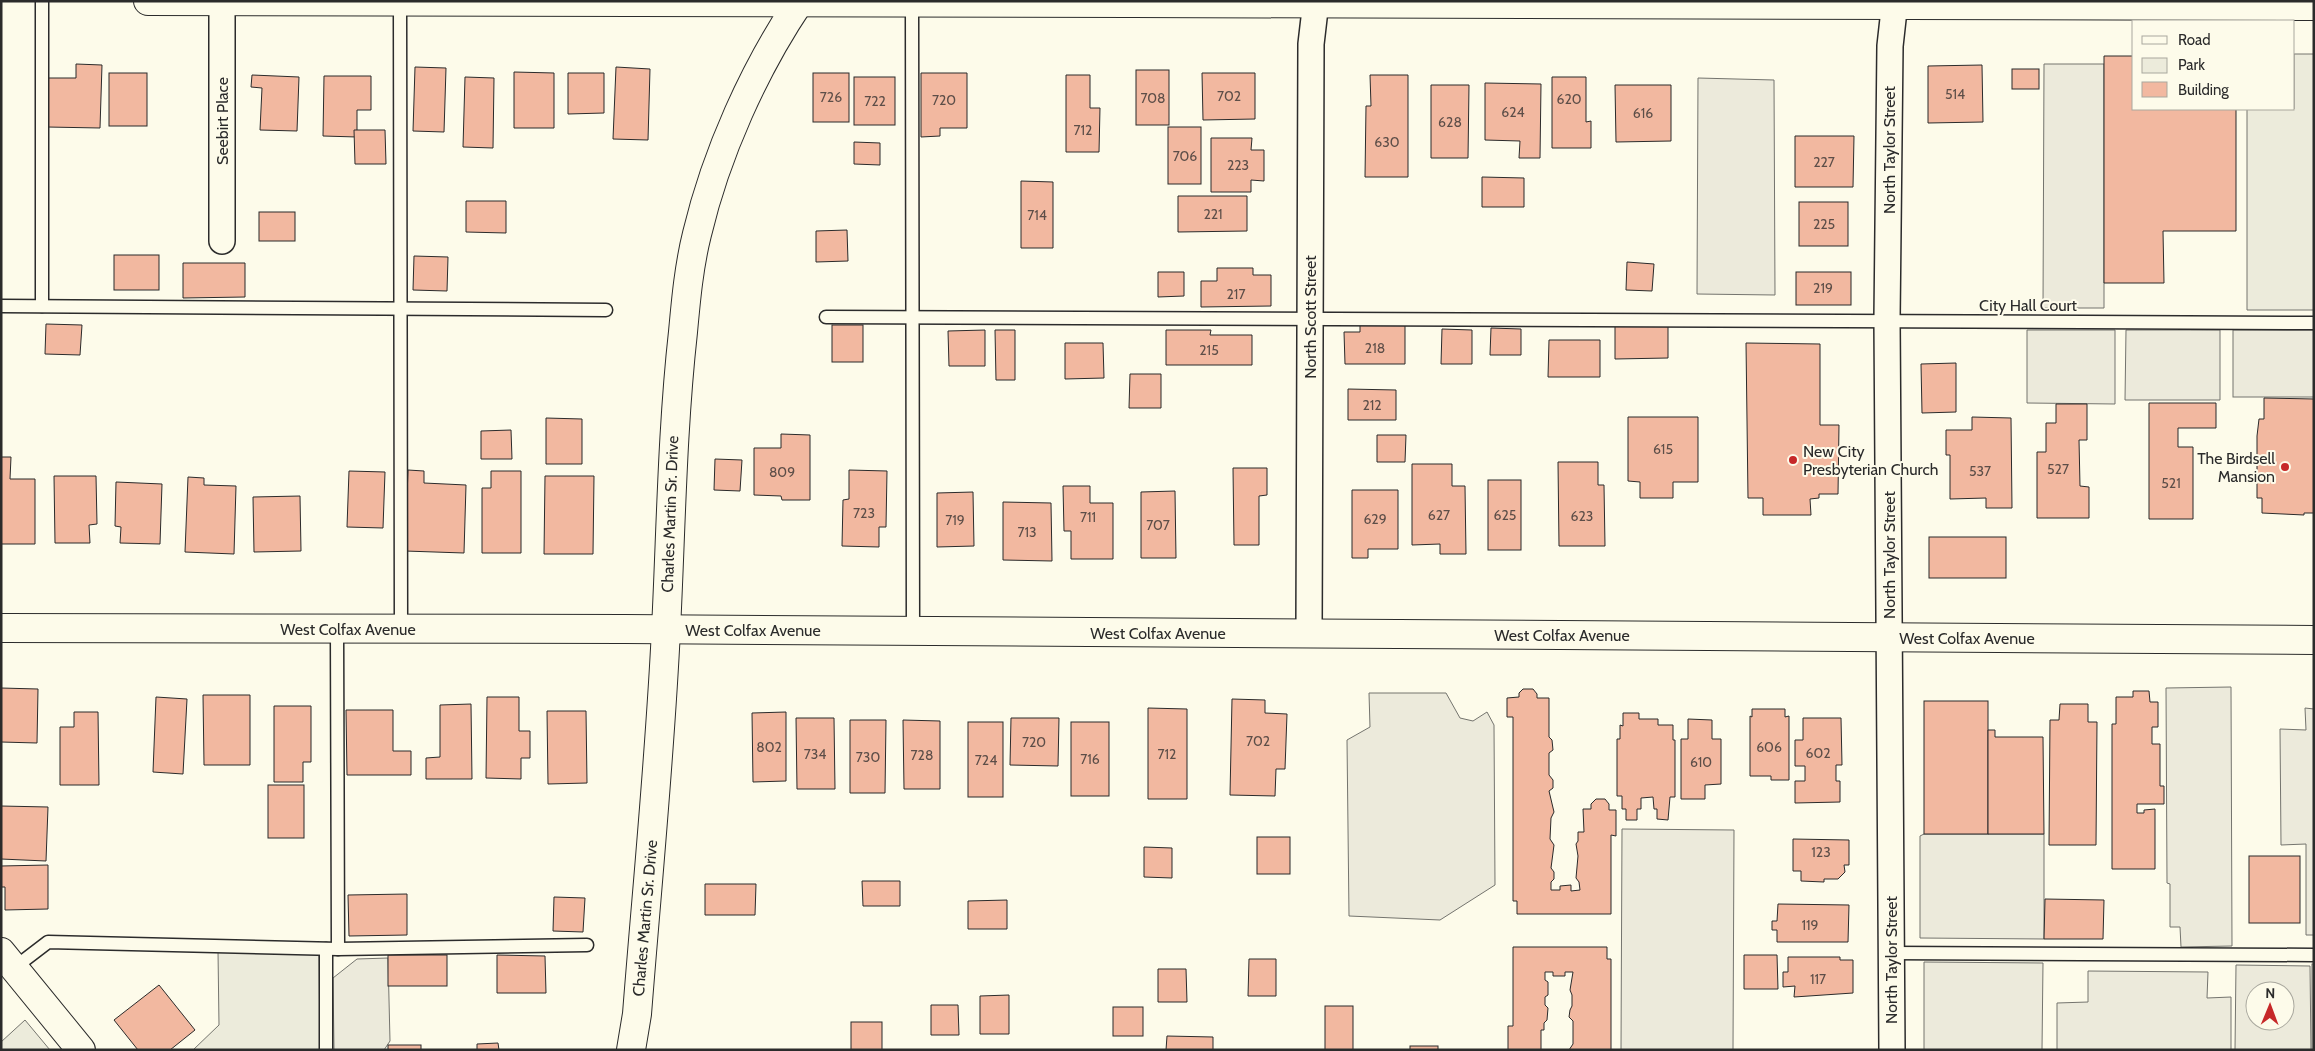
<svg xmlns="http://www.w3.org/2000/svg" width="2315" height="1051" font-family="Cabin,sans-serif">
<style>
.green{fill:#ecebdb;stroke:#74746e}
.parking{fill:#eceadb;stroke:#74746e;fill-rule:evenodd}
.building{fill:#f2b8a0;stroke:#2b2b2b}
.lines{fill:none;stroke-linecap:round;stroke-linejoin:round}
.lane-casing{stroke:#2b2b2b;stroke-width:15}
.street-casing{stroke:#2b2b2b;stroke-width:28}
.secondary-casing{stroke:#2b2b2b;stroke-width:30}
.lane{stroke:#fdfbea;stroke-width:12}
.street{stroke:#fdfbea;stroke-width:25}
.secondary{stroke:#fdfbea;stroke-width:28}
.poi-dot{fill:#c62828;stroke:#fdfbea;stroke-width:2}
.labels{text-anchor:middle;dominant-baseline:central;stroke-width:4;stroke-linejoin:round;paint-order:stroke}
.number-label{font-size:14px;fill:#5d4e48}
.street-label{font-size:16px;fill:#2b2b2b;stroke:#fdfbea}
.poi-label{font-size:16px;fill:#2b2b2b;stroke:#fdfbea;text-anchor:start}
</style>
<rect width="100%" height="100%" fill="#fdfbea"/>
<!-- green -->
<g class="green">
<polygon points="2294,54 2314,54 2314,310 2247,310 2247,109 2294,109"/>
<polygon points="218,951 319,953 320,1050 193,1050 219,1025"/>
<polygon points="25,1020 50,1050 1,1050 1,1042"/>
</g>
<!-- parking -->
<g class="parking">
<polygon points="2044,64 2104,64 2104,308 2043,308"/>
<polygon points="1698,78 1774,80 1775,295 1697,294"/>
<polygon points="2027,330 2115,330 2115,404 2027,403"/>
<polygon points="2126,330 2220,330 2220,400 2125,400"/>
<rect x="2233" y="330" width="81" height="67"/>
<polygon points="2231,687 2232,946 2181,947 2180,927 2170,927 2170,884 2167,883 2166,688"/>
<polygon points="1369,693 1446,693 1460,718 1473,721 1487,712 1494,725 1495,885 1440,920 1349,916 1347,740 1370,727"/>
<polygon points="2305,708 2314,709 2314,935 2306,935 2306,844 2281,845 2280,729 2306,730"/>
<polygon points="1622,829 1734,830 1733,1050 1621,1050"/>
<polygon points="1924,834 2044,834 2044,939 1920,938 1920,836"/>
<polygon points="388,958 390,1041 384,1050 334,1050 333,978 357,959"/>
<polygon points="1924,962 2043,963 2042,1050 1924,1050"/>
<rect x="2312" y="964" width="2" height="86"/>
<path d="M2236,965L2310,966L2311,1050H2235ZM2255,991H2285V1021H2255Z"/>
<polygon points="2088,971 2208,972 2207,998 2231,997 2231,1050 2057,1050 2057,1003 2088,1002"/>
</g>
<!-- building -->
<g class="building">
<polygon points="2104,56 2134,56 2134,109 2236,109 2236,231 2163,231 2164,283 2104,283"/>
<polygon points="76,64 102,65 100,128 47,127 48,78 76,78"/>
<polygon points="1982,65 1983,122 1928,123 1928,66"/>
<polygon points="415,67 446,68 444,132 413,131"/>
<polygon points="616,67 650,69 648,140 613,139"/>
<rect x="2012" y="69" width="27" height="20"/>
<rect x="1136" y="70" width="33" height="55"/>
<polygon points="514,72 554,73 554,128 514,128"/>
<rect x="109" y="73" width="38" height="53"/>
<polygon points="568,73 604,73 604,113 568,114"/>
<rect x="813" y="73" width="36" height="49"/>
<polygon points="921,73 967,73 967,128 940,128 940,136 921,137"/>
<polygon points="1202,73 1255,73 1255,119 1203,120"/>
<polygon points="252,75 299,77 297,131 260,130 262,88 251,87"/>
<polygon points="1066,75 1090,75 1090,108 1100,108 1099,152 1066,152"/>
<polygon points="1370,75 1408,75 1408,177 1365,177 1366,106 1371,106"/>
<polygon points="324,76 371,76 371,110 357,110 357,137 323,136"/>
<polygon points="465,77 494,78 493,148 463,147"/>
<rect x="854" y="77" width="41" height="48"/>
<polygon points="1552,77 1586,77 1586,122 1591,121 1591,148 1552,148"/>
<polygon points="1485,83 1541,84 1540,158 1519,158 1520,141 1485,140"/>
<polygon points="1431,85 1469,85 1468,158 1431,158"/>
<polygon points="1615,85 1671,85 1671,141 1616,142"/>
<rect x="1168" y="127" width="33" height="57"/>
<polygon points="354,130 385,130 386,164 355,164"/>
<polygon points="1795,136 1854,136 1853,187 1795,187"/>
<polygon points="1211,138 1252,138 1251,150 1264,150 1264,181 1251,180 1251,192 1211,192"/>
<polygon points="854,142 880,143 880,165 854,164"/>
<polygon points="1482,177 1524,178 1524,207 1482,207"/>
<polygon points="1021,181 1053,182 1053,248 1021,248"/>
<polygon points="1178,196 1247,196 1247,231 1178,232"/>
<polygon points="466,201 506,201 506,233 466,232"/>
<rect x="1799" y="202" width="49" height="44"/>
<rect x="259" y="212" width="36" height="29"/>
<polygon points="847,230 848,261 816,262 816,231"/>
<rect x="114" y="255" width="45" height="35"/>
<polygon points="414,256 448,257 447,291 413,290"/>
<polygon points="1627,262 1654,264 1652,291 1626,290"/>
<polygon points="183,263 245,263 245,297 183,298"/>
<polygon points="1217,268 1253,268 1253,275 1271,275 1271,306 1201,307 1201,281 1217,281"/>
<polygon points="1158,272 1184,272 1184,296 1158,297"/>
<rect x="1796" y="272" width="55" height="33"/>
<polygon points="1360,322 1405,322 1405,364 1345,364 1344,332 1360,332"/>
<polygon points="46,324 82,325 80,355 45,354"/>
<polygon points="1668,324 1668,358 1615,359 1615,325"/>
<rect x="832" y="325" width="31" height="37"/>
<polygon points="1491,328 1521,329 1521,355 1490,355"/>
<polygon points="1442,329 1472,330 1472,364 1441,364"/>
<polygon points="985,330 985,366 949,366 948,331"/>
<polygon points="995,330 1015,330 1015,380 996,380"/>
<polygon points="1166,330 1211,330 1210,335 1252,335 1252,365 1166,365"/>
<polygon points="1549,340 1600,340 1600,377 1548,377"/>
<polygon points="1065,343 1103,343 1104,378 1065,379"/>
<polygon points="1746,343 1820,344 1820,425 1839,425 1838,494 1819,494 1819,498 1810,499 1811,515 1763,515 1763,498 1748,498"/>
<polygon points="1956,363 1956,412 1922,413 1921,364"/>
<polygon points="1130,374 1161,374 1161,408 1129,408"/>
<polygon points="1348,389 1396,390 1396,420 1348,420"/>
<polygon points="2264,398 2314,399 2314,513 2304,513 2304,515 2262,513 2262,498 2257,498 2257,436 2259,419 2264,419"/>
<polygon points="2149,403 2216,403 2216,428 2178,428 2178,447 2193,447 2193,519 2149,519"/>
<polygon points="2056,404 2087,404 2087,440 2079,440 2080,486 2089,487 2089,518 2037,518 2037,452 2046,452 2046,423 2056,423"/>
<polygon points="1628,417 1698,417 1698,482 1673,482 1673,498 1640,498 1640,482 1628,481"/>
<polygon points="1972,417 2011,418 2012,508 1986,508 1986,498 1950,499 1950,455 1946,455 1946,430 1972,430"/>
<polygon points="546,418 582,419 582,464 546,464"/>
<polygon points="511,430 512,459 481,459 481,431"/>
<polygon points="781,434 810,435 810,500 782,500 781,496 754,495 754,448 781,448"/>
<polygon points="1377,435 1406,435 1405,462 1377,462"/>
<polygon points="1,457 11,457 10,479 35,479 35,544 1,544"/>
<polygon points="715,459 742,460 740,491 714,490"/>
<polygon points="1558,462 1598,462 1598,485 1604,485 1605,546 1559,546"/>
<polygon points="1412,464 1452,464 1452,486 1465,486 1466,554 1440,554 1440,544 1412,545"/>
<polygon points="1233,468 1267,468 1267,495 1259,496 1259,545 1234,545"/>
<polygon points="408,470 424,471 424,483 466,485 464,553 405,551"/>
<polygon points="849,470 887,471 886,527 879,527 879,547 842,546 843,500 849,499"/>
<polygon points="349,471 385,472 383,528 347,527"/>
<polygon points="491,471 521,471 521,553 482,553 482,488 491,488"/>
<polygon points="54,476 96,476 97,524 89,525 90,543 55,543"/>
<polygon points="545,476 594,476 593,554 544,554"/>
<polygon points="188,477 204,478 204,485 236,486 234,554 185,552"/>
<rect x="1488" y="480" width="33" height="70"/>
<polygon points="116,482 162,484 160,544 120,543 121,527 115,526"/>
<polygon points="1063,486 1090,486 1090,503 1113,503 1113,559 1071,559 1071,531 1064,531"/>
<polygon points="1352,490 1398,490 1398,549 1368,549 1368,558 1352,558"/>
<polygon points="1175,491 1176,558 1141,558 1141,492"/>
<polygon points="973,492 974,546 937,547 937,493"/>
<polygon points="300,496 301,551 254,552 253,497"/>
<polygon points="1003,502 1051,503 1052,561 1003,560"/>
<rect x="1929" y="537" width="77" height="41"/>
<polygon points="1,688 38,689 37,743 1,742"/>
<polygon points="1523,689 1533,689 1537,694 1537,698 1549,698 1549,737 1552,740 1553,750 1549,753 1549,775 1553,780 1553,788 1549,791 1554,812 1551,818 1550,839 1554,845 1551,868 1554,872 1554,879 1551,882 1551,890 1560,890 1560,886 1571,885 1571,891 1580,890 1579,882 1576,878 1578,856 1576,844 1578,841 1578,832 1584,832 1583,809 1591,809 1591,804 1596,799 1605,799 1609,804 1609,810 1616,810 1616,836 1611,835 1611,914 1517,914 1517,901 1513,901 1513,717 1507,717 1507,698 1519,697 1519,693"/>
<polygon points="2133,691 2149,691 2150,702 2158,702 2158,727 2152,727 2152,744 2160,744 2160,786 2164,786 2164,804 2137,804 2137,813 2144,813 2144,810 2155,809 2155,869 2112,869 2112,724 2116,724 2116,697 2133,697"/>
<polygon points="203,695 250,695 250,765 204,765"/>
<polygon points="156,697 187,699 183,774 153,772"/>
<polygon points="487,697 519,697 519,731 530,731 530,758 521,758 521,779 486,778"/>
<polygon points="1232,699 1265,700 1265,713 1287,714 1285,769 1276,769 1275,796 1230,795"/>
<rect x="1924" y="701" width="64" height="133"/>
<polygon points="471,704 472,779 426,779 426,758 440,757 440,705"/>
<polygon points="2060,704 2088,704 2088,722 2097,722 2096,845 2049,845 2050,720 2059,720"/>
<polygon points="274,706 311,706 311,762 303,762 303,782 274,782"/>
<polygon points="1148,708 1187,709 1187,799 1148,799"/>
<polygon points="1752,709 1785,709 1785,717 1789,716 1789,780 1771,780 1771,776 1750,776 1750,716 1752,717"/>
<polygon points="346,710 393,710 393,751 411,751 411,775 347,775"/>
<polygon points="547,711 586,711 587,783 548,784"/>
<polygon points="74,712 98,712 99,785 60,785 60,727 74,727"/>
<polygon points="786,712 786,781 753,782 752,713"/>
<polygon points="1623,713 1639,713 1639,719 1658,719 1658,725 1673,725 1673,740 1675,740 1675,797 1670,797 1668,820 1657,819 1657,809 1654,809 1653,797 1641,798 1641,809 1637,809 1637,820 1626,820 1626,809 1622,809 1622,796 1617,796 1617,739 1620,739 1620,725 1623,726"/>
<polygon points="796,718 834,718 835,789 797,789"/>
<polygon points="1011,718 1059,718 1058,766 1010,765"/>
<polygon points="1803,718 1841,718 1842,765 1836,765 1836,781 1840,781 1840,802 1795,803 1795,781 1805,781 1805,766 1795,766 1795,740 1803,740"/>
<polygon points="1688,719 1712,720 1712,739 1721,739 1721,784 1705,785 1705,799 1681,799 1681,739 1688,739"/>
<polygon points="850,720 886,720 885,793 850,793"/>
<polygon points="903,720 940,721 940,789 904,789"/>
<rect x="968" y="722" width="35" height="75"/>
<rect x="1071" y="722" width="38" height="74"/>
<polygon points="1988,730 1995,730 1995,737 2043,737 2044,834 1988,834"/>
<rect x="268" y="785" width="36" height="53"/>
<polygon points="1,806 48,807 46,861 1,859"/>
<rect x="1257" y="837" width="33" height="37"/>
<polygon points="1793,839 1849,840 1849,865 1844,865 1845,872 1838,879 1824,879 1824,882 1801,881 1801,871 1793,871"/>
<polygon points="1144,847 1172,848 1172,878 1144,877"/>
<rect x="2249" y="856" width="51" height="67"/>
<polygon points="48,865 48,909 5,910 5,887 1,887 1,866"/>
<polygon points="862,881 900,881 900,906 863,906"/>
<polygon points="705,884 756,884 755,915 705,915"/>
<polygon points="407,894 407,935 349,936 348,895"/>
<polygon points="554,897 585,898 583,932 553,931"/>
<polygon points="2045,899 2104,900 2103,939 2044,939"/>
<polygon points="1007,900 1007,929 968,929 968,901"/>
<polygon points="1778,904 1849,905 1848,942 1777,942 1777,930 1772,930 1772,921 1777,921"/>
<polygon points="1513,947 1607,947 1607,959 1611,959 1611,1050 1569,1050 1573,1044 1573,1021 1569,1017 1570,1010 1572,1006 1572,995 1570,990 1573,972 1565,972 1565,976 1553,976 1553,972 1545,972 1545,980 1548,982 1548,995 1545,997 1545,1005 1548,1008 1547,1020 1544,1023 1544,1030 1541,1030 1541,1050 1508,1050 1508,1026 1513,1026"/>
<rect x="388" y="955" width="59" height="31"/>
<polygon points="497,955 545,956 546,993 497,993"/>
<polygon points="1744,955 1777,955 1778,989 1744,989"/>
<polygon points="1788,957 1840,957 1840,960 1853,960 1853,993 1794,997 1795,986 1783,987 1783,972 1788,972"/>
<polygon points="1249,959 1276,959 1276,996 1248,996"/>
<polygon points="1158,969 1186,969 1187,1002 1158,1002"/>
<polygon points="159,985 195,1030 170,1050 138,1050 114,1020"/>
<polygon points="1009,995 1009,1034 980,1034 980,996"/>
<polygon points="931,1005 958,1005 959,1035 931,1035"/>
<rect x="1325" y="1006" width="28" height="44"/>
<rect x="1113" y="1007" width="30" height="29"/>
<rect x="851" y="1022" width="31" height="28"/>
<polygon points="1167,1036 1213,1037 1213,1050 1166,1050"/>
<polygon points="498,1043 499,1050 511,1050 477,1050 477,1044"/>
<rect x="388" y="1045" width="33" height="5"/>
<rect x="1410" y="1046" width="28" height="4"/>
</g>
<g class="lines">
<!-- lane casing -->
<g class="lane-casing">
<g id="lane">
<polyline points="42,1 42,306"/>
<polyline points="400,1 401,629"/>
<polyline points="912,5 913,632"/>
<polyline points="1,306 606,310"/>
<polyline points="826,317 2314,323"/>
<polyline points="337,629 338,949"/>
<polyline points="326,949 326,1050"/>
<polyline points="1891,953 2314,955"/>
<polyline points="14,968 48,942 338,949 587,945"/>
</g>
</g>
<!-- street casing -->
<g class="street-casing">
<g id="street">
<polyline points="222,2 222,241"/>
<polyline points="1309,634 1311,44 1316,1"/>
<polyline points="1892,1050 1887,320 1890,46 1895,1"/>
</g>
</g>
<!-- secondary casing -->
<g class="secondary-casing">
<g id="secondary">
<path d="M148,1C870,4 1592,2 2314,6"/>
<polyline points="1,628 625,629 2314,640"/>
<polyline points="1,952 81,1050"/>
<path d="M631,1050L637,1014C647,886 660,758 666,629C671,530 672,431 683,332C686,299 689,266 697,234C716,154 754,69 800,1"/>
</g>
</g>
<!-- lane -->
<use href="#lane" class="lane"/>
<!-- street -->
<use href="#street" class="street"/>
<!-- secondary -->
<use href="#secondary" class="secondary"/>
</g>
<!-- markers -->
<g class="poi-dot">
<circle cx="1793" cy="460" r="5"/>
<circle cx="2285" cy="467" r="5"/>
</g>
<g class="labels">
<!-- number labels -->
<g class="number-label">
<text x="1955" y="94">514</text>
<text x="1229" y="96">702</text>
<text x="831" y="97">726</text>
<text x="1153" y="98">708</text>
<text x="1569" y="99">620</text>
<text x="944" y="100">720</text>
<text x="875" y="101">722</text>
<text x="1513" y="112">624</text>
<text x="1643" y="113">616</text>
<text x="1450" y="122">628</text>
<text x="1083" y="130">712</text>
<text x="1387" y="142">630</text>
<text x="1185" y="156">706</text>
<text x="1824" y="162">227</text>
<text x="1238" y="165">223</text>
<text x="1213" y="214">221</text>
<text x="1037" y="215">714</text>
<text x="1824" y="224">225</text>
<text x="1823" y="288">219</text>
<text x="1236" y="294">217</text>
<text x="1375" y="348">218</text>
<text x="1209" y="350">215</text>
<text x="1372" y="405">212</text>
<text x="1663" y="449">615</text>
<text x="2058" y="469">527</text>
<text x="1980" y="471">537</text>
<text x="782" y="472">809</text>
<text x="2171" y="483">521</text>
<text x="864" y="513">723</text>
<text x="1439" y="515">627</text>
<text x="1505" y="515">625</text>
<text x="1582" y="516">623</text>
<text x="1088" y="517">711</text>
<text x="1375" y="519">629</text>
<text x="955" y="520">719</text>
<text x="1158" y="525">707</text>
<text x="1027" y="532">713</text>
<text x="1258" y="741">702</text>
<text x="1034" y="742">720</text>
<text x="769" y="747">802</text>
<text x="1769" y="747">606</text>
<text x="1818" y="753">602</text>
<text x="815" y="754">734</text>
<text x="1167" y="754">712</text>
<text x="922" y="755">728</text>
<text x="868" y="757">730</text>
<text x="1090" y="759">716</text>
<text x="986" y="760">724</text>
<text x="1701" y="762">610</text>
<text x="1821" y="852">123</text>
<text x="1810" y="925">119</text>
<text x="1818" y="979">117</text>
</g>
<!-- street labels -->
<g class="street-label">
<text transform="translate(222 121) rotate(-90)">Seebirt Place</text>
<text transform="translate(1889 150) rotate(-90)">North Taylor Street</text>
<text x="2028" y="305">City Hall Court</text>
<text transform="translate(1310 317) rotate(-90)">North Scott Street</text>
<text transform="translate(670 514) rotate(-88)">Charles Martin Sr. Drive</text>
<text transform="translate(1889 555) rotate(-90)">North Taylor Street</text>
<text x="348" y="629">West Colfax Avenue</text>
<text x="753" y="630">West Colfax Avenue</text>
<text x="1158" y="633">West Colfax Avenue</text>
<text x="1562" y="635">West Colfax Avenue</text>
<text x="1967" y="638">West Colfax Avenue</text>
<text transform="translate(645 918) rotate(-85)">Charles Martin Sr. Drive</text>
<text transform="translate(1891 960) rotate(-90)">North Taylor Street</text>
</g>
<!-- poi labels -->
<g class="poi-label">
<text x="1803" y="451">New City<tspan x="1803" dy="18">Presbyterian Church</tspan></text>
<text x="2275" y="458" text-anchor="end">The Birdsell<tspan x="2275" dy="18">Mansion</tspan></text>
</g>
</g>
<!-- border -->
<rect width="2315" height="1051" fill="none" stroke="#2b2b2b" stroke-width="5"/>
<!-- legend -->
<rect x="2132" y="20" width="162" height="90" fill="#fdfbea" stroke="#a9a89e"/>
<rect x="2142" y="36" width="25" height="8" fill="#fdfbea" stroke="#a9a89e"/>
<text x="2178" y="45" font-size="15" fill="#2b2b2b">Road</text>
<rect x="2142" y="58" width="25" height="15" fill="#ecebdb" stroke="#a9a89e"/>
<text x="2178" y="70" font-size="15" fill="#2b2b2b">Park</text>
<rect x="2142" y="82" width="25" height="15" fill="#f2b8a0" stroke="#a9a89e"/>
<text x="2178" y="95" font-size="15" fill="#2b2b2b">Building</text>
<!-- north arrow -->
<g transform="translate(2270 1006) rotate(1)"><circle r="24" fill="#fdfbea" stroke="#a9a89e"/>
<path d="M0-4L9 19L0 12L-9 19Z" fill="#c62828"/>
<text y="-8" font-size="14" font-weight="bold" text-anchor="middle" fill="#2b2b2b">N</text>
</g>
</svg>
